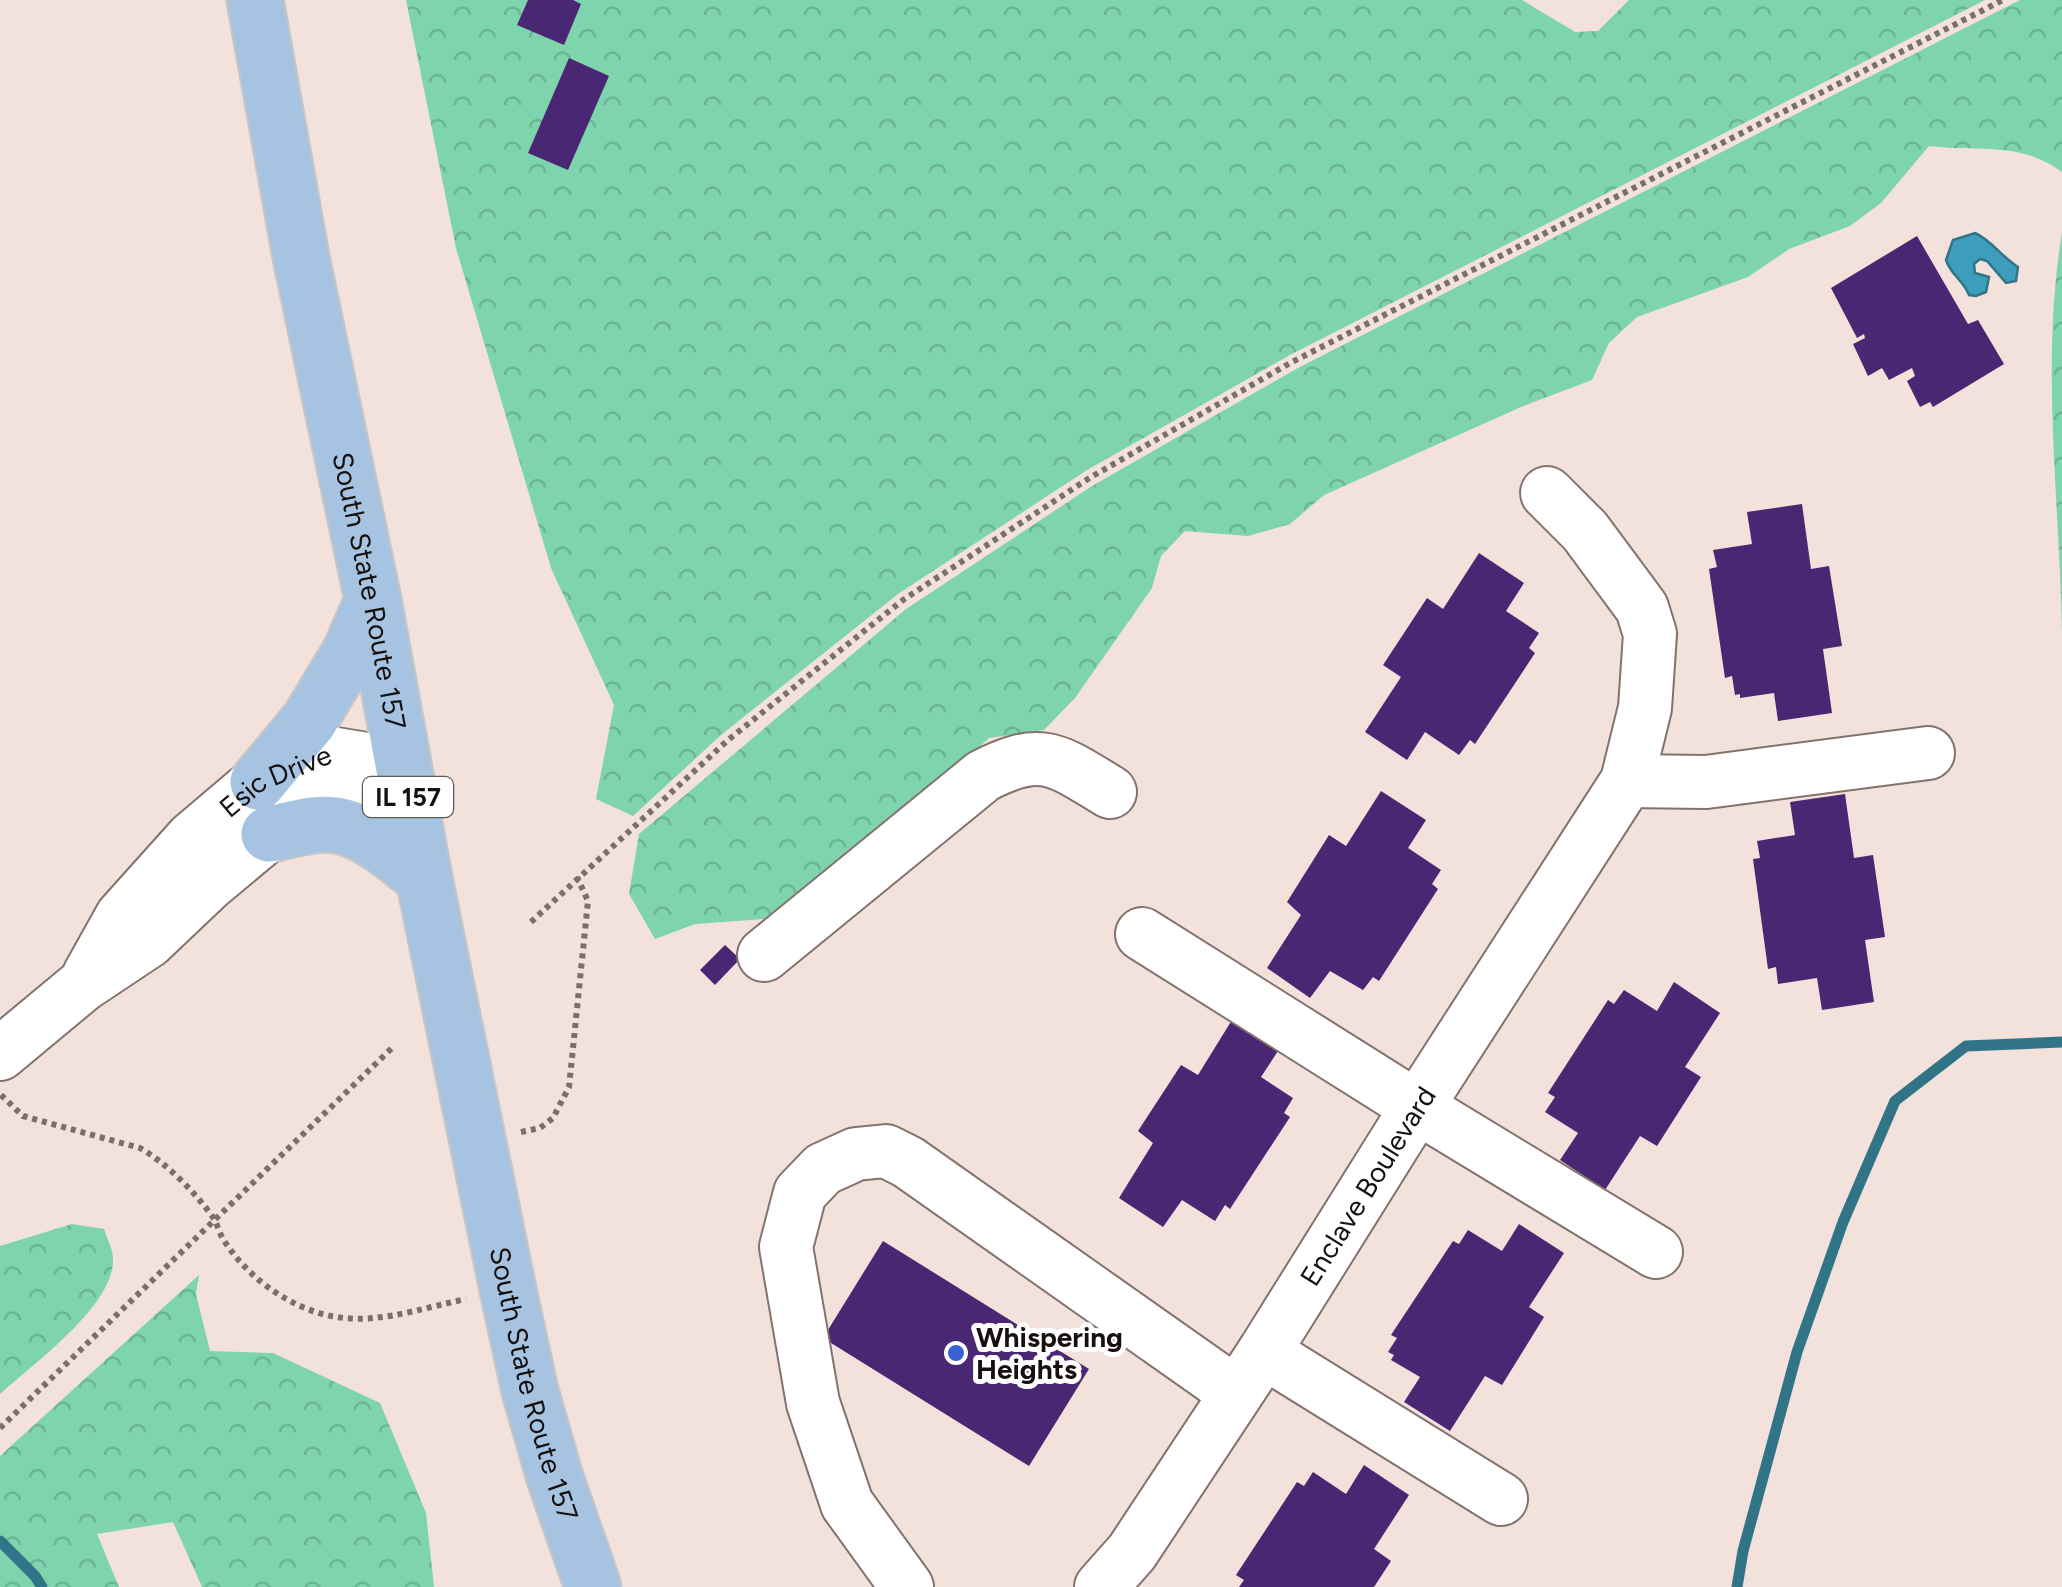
<svg xmlns="http://www.w3.org/2000/svg" width="2062" height="1587" font-family="Figtree,sans-serif">
<style>
.forest{fill:url(#forest-crowns)}
.water{fill:#3c9ebc;stroke:#317488;stroke-width:2.5}
.lines{fill:none;stroke-linecap:round;stroke-linejoin:round}
.stream{stroke:#317488;stroke-width:11}
.building{fill:#4a2772}
.minor-casing{stroke:#83736d;stroke-width:56}
.major-casing{stroke:#c7c6c5;stroke-width:59}
.path{stroke:#7a706b;stroke-width:6;stroke-dasharray:5 5;stroke-linecap:butt}
.minor{stroke:#fff;stroke-width:52}
.major{stroke:#a6c4e2;stroke-width:55}
.poi-dot{fill:#3a62d2;stroke:#fff;stroke-width:4}
.labels{text-anchor:middle;dominant-baseline:central;stroke-width:10;stroke-linejoin:round;paint-order:stroke}
.shield{fill:#fff;stroke:#5c5856;stroke-width:2.5}
.shield-label{font-size:25px;font-weight:bold;fill:#16110e}
.street-label{font-size:28px;fill:#16110e;stroke:#fff}
.poi-label{font-size:28px;font-weight:bold;fill:#16110e;stroke:#fff;text-anchor:start}
</style>
<defs>
<pattern id="forest-crowns" width="20" height="18" patternUnits="userSpaceOnUse" patternTransform="scale(2.5)"><rect width="20" height="18" fill="#7ed4ad"/><path d="M2 6a3 3 0 1 1 6 0M12 15a3 3 0 1 1 6 0" fill="none" stroke="#6cb594"/></pattern>
</defs>
<rect width="100%" height="100%" fill="#f3e1db"/>
<!-- forest -->
<g class="forest">
<polygon points="406,0 1522,0 1575,32 1598,31 1629,0 1985,0 1290,355 1087,470 898,594 721,735 633,816 596,799 614,705 551,568 456,248"/>
<path d="M2020,0H2062V172C2021,141 1977,152 1929,146L1881,203L1850,226L1789,249L1748,277L1637,317L1609,343L1592,380L1521,407L1324,495L1290,524L1248,536L1185,531L1161,556L1152,588L1075,698L1044,730L989,738L821,894L778,918L695,924L655,939L629,894L639,834L906,609L1092,486L1296,369Z"/>
<path d="M2062,233V635C2060,501 2040,366 2062,233Z"/>
<path d="M72,1224L104,1229C107,1238 113,1250 113,1259C115,1305 32,1365 0,1394V1246Z"/>
<polygon points="199,1275 196,1294 210,1351 273,1353 380,1403 426,1513 434,1587 202,1587 173,1522 97,1534 119,1587 0,1587 0,1456"/>
</g>
<!-- water -->
<path class="water" d="M1975,233C1991,240 2002,257 2018,267L2016,281L2006,283L1987,261L1980,259L1974,264L1975,273L1989,277L1986,292L1976,296L1969,295C1963,280 1951,275 1946,260L1953,240Z"/>
<g class="lines">
<!-- stream -->
<g class="stream">
<polyline points="0,1541 35,1576 42,1587"/>
<polyline points="1737,1587 1743,1551 1797,1352 1843,1222 1895,1101 1966,1046 2062,1042"/>
</g>
</g>
<!-- building -->
<g class="building">
<polygon points="528,0 573,0 581,4 564,45 517,25"/>
<polygon points="569,58 609,76 568,170 528,153"/>
<polygon points="1917,236 1968,324 1978,320 2004,364 1933,407 1930,402 1920,407 1907,381 1915,376 1912,368 1889,380 1882,368 1868,376 1853,344 1865,338 1864,334 1857,338 1831,288"/>
<polygon points="1802,504 1811,569 1829,566 1842,646 1823,649 1832,713 1778,721 1774,693 1740,698 1740,694 1735,695 1732,676 1725,678 1709,569 1717,567 1713,550 1752,544 1747,512"/>
<polygon points="1479,553 1524,583 1506,611 1539,633 1529,648 1535,653 1475,744 1470,740 1459,755 1425,732 1407,760 1365,732 1401,677 1383,665 1427,598 1443,609"/>
<polygon points="1381,791 1426,820 1408,848 1441,870 1432,884 1438,889 1379,981 1373,977 1363,990 1330,971 1310,998 1267,968 1301,915 1287,902 1329,835 1346,846"/>
<polygon points="1845,794 1854,858 1873,855 1885,937 1865,940 1874,1002 1822,1010 1817,978 1778,984 1776,967 1768,969 1753,859 1760,858 1757,841 1795,835 1790,802"/>
<polygon points="725,945 740,959 715,985 700,970"/>
<polygon points="1674,982 1720,1013 1685,1067 1701,1077 1657,1146 1640,1136 1605,1190 1560,1160 1578,1133 1545,1112 1555,1097 1548,1093 1608,1000 1614,1004 1624,990 1657,1011"/>
<polygon points="1232,1020 1278,1051 1261,1077 1293,1098 1284,1113 1290,1117 1230,1209 1225,1205 1215,1221 1182,1200 1163,1227 1119,1198 1153,1143 1138,1131 1181,1065 1198,1075"/>
<polygon points="1519,1224 1564,1253 1529,1307 1544,1317 1502,1385 1485,1376 1450,1431 1404,1402 1420,1377 1391,1360 1394,1355 1388,1352 1397,1338 1391,1335 1453,1241 1459,1244 1468,1230 1502,1251"/>
<polygon points="883,1241 1089,1369 1029,1466 823,1338"/>
<polygon points="1364,1465 1409,1495 1374,1549 1391,1561 1374,1587 1239,1587 1244,1580 1236,1575 1297,1482 1304,1486 1313,1472 1346,1494"/>
</g>
<g class="lines">
<!-- minor casing -->
<g class="minor-casing">
<g id="minor">
<polyline points="1627,781 1706,782 1928,753"/>
<polyline points="1142,934 1417,1107 1656,1252"/>
<path d="M764,955L983,776C1042,745 1057,760 1110,792"/>
<path id="s1" d="M89,975L122,916L192,838L258,782L330,753L402,765"/>
<polyline points="0,1054 83,985 149,941 209,884 269,834 402,765"/>
<polyline points="1264,1352 1501,1499"/>
<polyline points="907,1587 847,1504 813,1403 786,1247 800,1193 823,1169 856,1154 886,1151 908,1162 1236,1393"/>
<path id="s2" d="M1101,1587L1132,1552L1264,1352L1417,1107L1627,781L1645,708L1650,634L1642,608L1585,531L1547,493"/>
</g>
</g>
<!-- major casing -->
<g class="major-casing">
<g id="major">
<path id="s3" d="M255,0L301,257L373,600L424,878L508,1290L530,1391L555,1478L593,1587"/>
<polyline points="258,782 309,721 351,651 373,600"/>
<path d="M269,834C291,830 319,820 341,826C372,833 399,859 424,878"/>
</g>
</g>
<!-- path -->
<g class="path">
<polyline points="531,922 728,740 903,600 1091,477 1292,362 2003,0"/>
<path d="M1,1095L23,1116L140,1148C166,1163 194,1191 212,1216C217,1222 218,1230 222,1237C234,1258 255,1279 275,1292C344,1337 392,1315 466,1299"/>
<polyline points="521,1132 540,1128 553,1118 569,1087 588,901 577,877"/>
<polyline points="0,1428 394,1046"/>
</g>
<!-- minor -->
<use href="#minor" class="minor"/>
<!-- major -->
<use href="#major" class="major"/>
</g>
<!-- markers -->
<circle class="poi-dot" cx="956" cy="1353" r="10"/>
<g class="labels">
<!-- shield labels -->
<rect class="shield" x="363" y="777" width="90" height="40" rx="8"/>
<g class="shield-label">
<text x="408" y="797">IL 157</text>
</g>
<!-- street labels -->
<g class="street-label">
<text stroke="none"><textPath href="#s3" startOffset="602">South State Route 157</textPath></text>
<text stroke="none"><textPath href="#s1" startOffset="275">Esic Drive</textPath></text>
<text stroke="none"><textPath href="#s2" startOffset="482">Enclave Boulevard</textPath></text>
<text stroke="none"><textPath href="#s3" startOffset="1412">South State Route 157</textPath></text>
</g>
<!-- poi labels -->
<g class="poi-label">
<text x="976" y="1337">Whispering<tspan x="976" dy="32">Heights</tspan></text>
</g>
</g>
</svg>
